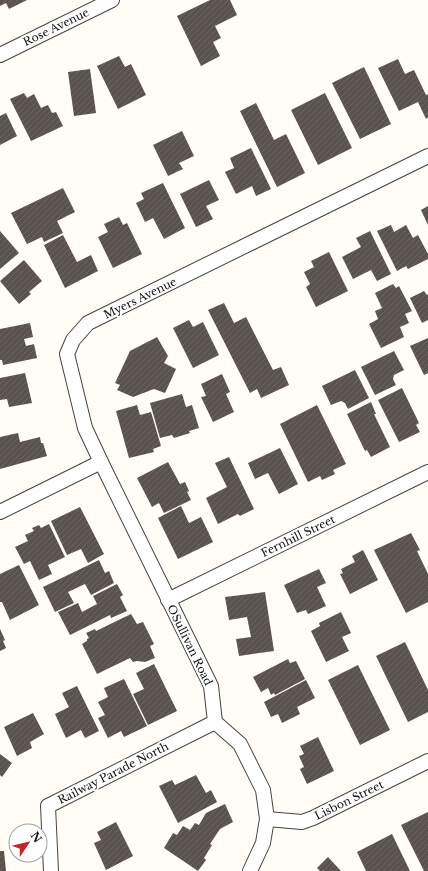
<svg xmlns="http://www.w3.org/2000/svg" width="428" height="871" font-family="'Libre Baskerville',serif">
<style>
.building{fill:url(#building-hatch)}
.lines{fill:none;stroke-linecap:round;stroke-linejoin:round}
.minor-casing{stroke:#444;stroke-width:16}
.minor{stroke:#fff;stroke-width:14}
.labels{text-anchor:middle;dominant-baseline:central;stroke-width:4;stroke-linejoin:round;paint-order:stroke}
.street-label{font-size:11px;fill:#111;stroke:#fff}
</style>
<defs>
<pattern id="building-hatch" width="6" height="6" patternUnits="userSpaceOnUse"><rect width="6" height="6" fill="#5a524d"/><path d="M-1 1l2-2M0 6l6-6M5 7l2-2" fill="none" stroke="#6d6662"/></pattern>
</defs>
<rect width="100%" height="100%" fill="#fffdf5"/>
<!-- building -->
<g class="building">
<polygon points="0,0 27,0 9,9 6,3 0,6"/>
<polygon points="210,0 230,0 237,15 215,26 221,38 213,42 220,56 201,66 177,16"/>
<polygon points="119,56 125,67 131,64 146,95 118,109 97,66"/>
<polygon points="398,59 405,74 414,70 426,95 428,94 428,117 426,119 418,102 399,111 378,68"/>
<polygon points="364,67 391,124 360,139 332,83"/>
<polygon points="90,69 96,113 74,116 68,72"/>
<polygon points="24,93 27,98 34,94 41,108 48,105 52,113 56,112 63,126 31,141 10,99"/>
<polygon points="325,93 352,148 318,165 291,110"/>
<polygon points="256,103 274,140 286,134 305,173 277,187 240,111"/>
<polygon points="6,113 17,136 0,145 0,116"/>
<polygon points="182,131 194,156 179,163 183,169 168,176 153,145"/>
<polygon points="251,148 271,189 256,196 252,186 236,194 225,172 234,168 230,158"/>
<polygon points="209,180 219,200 206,206 213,219 196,227 180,194"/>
<polygon points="163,183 185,228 164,239 153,218 145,222 136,203 144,199 141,193"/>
<polygon points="63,188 75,212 57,221 63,233 44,242 42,237 27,244 11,213"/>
<polygon points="428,206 428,225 421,210"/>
<polygon points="119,217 123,225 127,223 142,254 113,268 98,237 108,232 104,224"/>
<polygon points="391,225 394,232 406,225 413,238 418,235 428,254 428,259 408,269 406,266 397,271 377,231"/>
<polygon points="0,231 19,253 0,269"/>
<polygon points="370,231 391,274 377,281 371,270 353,279 342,257 361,247 356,238"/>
<polygon points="63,235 77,262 91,255 98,271 65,288 44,245"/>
<polygon points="329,252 348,291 316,307 306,287 310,284 304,272 314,267 311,261"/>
<polygon points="24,260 42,281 29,292 31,294 19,304 0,281"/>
<polygon points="393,284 396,288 399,286 412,311 405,314 409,323 400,327 404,337 381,348 369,324 378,319 375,311 382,308 375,293"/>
<polygon points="424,291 427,295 428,294 428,320 422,323 410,298"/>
<polygon points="224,303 234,323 246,317 273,370 281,367 289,385 261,398 257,389 250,393 208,310"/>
<polygon points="189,320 193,327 203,322 219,355 193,368 173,328"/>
<polygon points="30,323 33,337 24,339 26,346 34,344 37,358 3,365 2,360 0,360 0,329"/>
<polygon points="157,337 168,356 164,363 176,369 165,393 154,389 133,397 117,390 120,385 115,383 130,351"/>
<polygon points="428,338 428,373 424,375 410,346"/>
<polygon points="394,351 404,370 394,375 393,379 396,385 375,395 361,367"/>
<polygon points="355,370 369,398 348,409 345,403 341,401 331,405 322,386"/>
<polygon points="25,373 32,403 9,407 7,399 0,400 0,378"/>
<polygon points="222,374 230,392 226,394 234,412 213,422 201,397 206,396 201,384"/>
<polygon points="402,388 419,423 416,425 420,432 399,442 378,400"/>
<polygon points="182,394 186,407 192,405 199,428 189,431 190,433 174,438 172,435 160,438 150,403"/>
<polygon points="371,402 376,414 374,414 390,447 371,457 367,450 365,451 347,414"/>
<polygon points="137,405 140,415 151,412 161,446 153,449 154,452 129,458 116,411"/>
<polygon points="317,405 346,464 333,470 335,474 322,480 320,476 308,482 280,424"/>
<polygon points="18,433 20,442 40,437 41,443 43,443 47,456 0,469 0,437"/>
<polygon points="280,448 298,484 279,494 268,473 255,479 248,463"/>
<polygon points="229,457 254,509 240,516 238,514 218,524 206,498 227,487 215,463"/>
<polygon points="168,462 180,484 185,482 189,491 187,492 191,500 164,513 159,503 152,507 137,478"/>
<polygon points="181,506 189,523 201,517 213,542 178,559 158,518"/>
<polygon points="80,507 104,554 88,563 81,549 67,555 51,521"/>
<polygon points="49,524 65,557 48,565 52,574 39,580 30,561 24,564 15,547 28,541 25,535 34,531 32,528 39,525 41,528"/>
<polygon points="411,533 420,550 417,551 428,574 428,602 406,613 374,550"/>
<polygon points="363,550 378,580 350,594 340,574 343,573 341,569 355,562 352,556"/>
<polygon points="99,560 105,573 109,571 114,583 91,595 85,584 68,592 74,603 55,612 43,587"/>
<polygon points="19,565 39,605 10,620 2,602 0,602 0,574"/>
<polygon points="319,569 326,583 317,587 326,606 308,614 306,610 297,613 284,585"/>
<polygon points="117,584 123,595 120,597 127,611 111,618 110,615 70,635 58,612 78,603 82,612 97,604 93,596"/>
<polygon points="265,592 274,651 239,656 236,639 251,637 247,617 229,620 225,597"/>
<polygon points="341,612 351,633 342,637 349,651 326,662 311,631 320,626 319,623"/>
<polygon points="131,614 137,624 143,622 154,644 150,646 155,658 145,662 137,661 133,662 130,658 97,674 82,644 87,641 87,639 89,638 86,633 95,629 96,631"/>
<polygon points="0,629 5,640 3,641 6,648 0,651"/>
<polygon points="405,642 428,690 428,712 408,722 376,656"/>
<polygon points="288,659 290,663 296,661 305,679 275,695 274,693 271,695 268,688 261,692 253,677"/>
<polygon points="154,664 177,711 148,725 133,694 144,689 136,673"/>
<polygon points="358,665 390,730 360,745 328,680"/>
<polygon points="124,679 147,726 124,737 121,731 108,738 98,718 105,715 98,702 108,697 104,688"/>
<polygon points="306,680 315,698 297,707 300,714 282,723 278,714 271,717 264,702"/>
<polygon points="77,686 99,731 85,738 81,730 66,738 55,714 69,707 62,693"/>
<polygon points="33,713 44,734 30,742 32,748 17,756 4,727"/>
<polygon points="318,737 334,771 307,784 300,769 304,767 299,756 304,754 300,746"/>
<polygon points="0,754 12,763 2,777 0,775"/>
<polygon points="196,775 206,793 211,790 217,802 178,823 159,786 172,780 175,785"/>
<polygon points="225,804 233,822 220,829 210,844 212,845 204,858 206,860 198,871 164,848 173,833 177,835 183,826 190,830 195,823 199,825 206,813"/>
<polygon points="428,812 428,871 424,871 401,825"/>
<polygon points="116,822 133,856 106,870 94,843 101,840 97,832"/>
<polygon points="392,834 410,871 366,871 357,852"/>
<polygon points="0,851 4,851 6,871 0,871"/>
<polygon points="328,857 341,871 320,871 317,868"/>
</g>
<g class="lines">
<!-- minor casing -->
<g class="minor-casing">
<g id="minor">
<polyline points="0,55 112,0"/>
<polyline points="101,462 211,686 215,722 240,744 263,790 267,819 263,843 250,871"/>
<polyline points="0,512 101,462 85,428 67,354 73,340 88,323 428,156"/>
<polyline points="168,600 428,472"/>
<polyline points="267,819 302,822 313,818 428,761"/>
<polyline points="51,871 48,806 215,722"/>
</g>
</g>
<!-- minor -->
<use href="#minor" class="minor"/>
</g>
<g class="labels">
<!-- street labels -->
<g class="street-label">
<text transform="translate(56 27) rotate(-26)">Rose Avenue</text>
<text transform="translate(140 298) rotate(-26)">Myers Avenue</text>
<text transform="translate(298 536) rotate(-26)">Fernhill Street</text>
<text transform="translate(190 645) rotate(64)">OSullivan Road</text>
<text transform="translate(113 773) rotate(-27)">Railway Parade North</text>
<text transform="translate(349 800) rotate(-26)">Lisbon Street</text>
</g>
</g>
<!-- north arrow -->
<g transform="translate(28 843) rotate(55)"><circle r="19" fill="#ffffff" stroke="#a0a0a0"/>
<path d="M0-3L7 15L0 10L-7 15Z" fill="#c4262e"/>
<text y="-6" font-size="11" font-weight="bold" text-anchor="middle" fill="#111111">N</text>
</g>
</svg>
